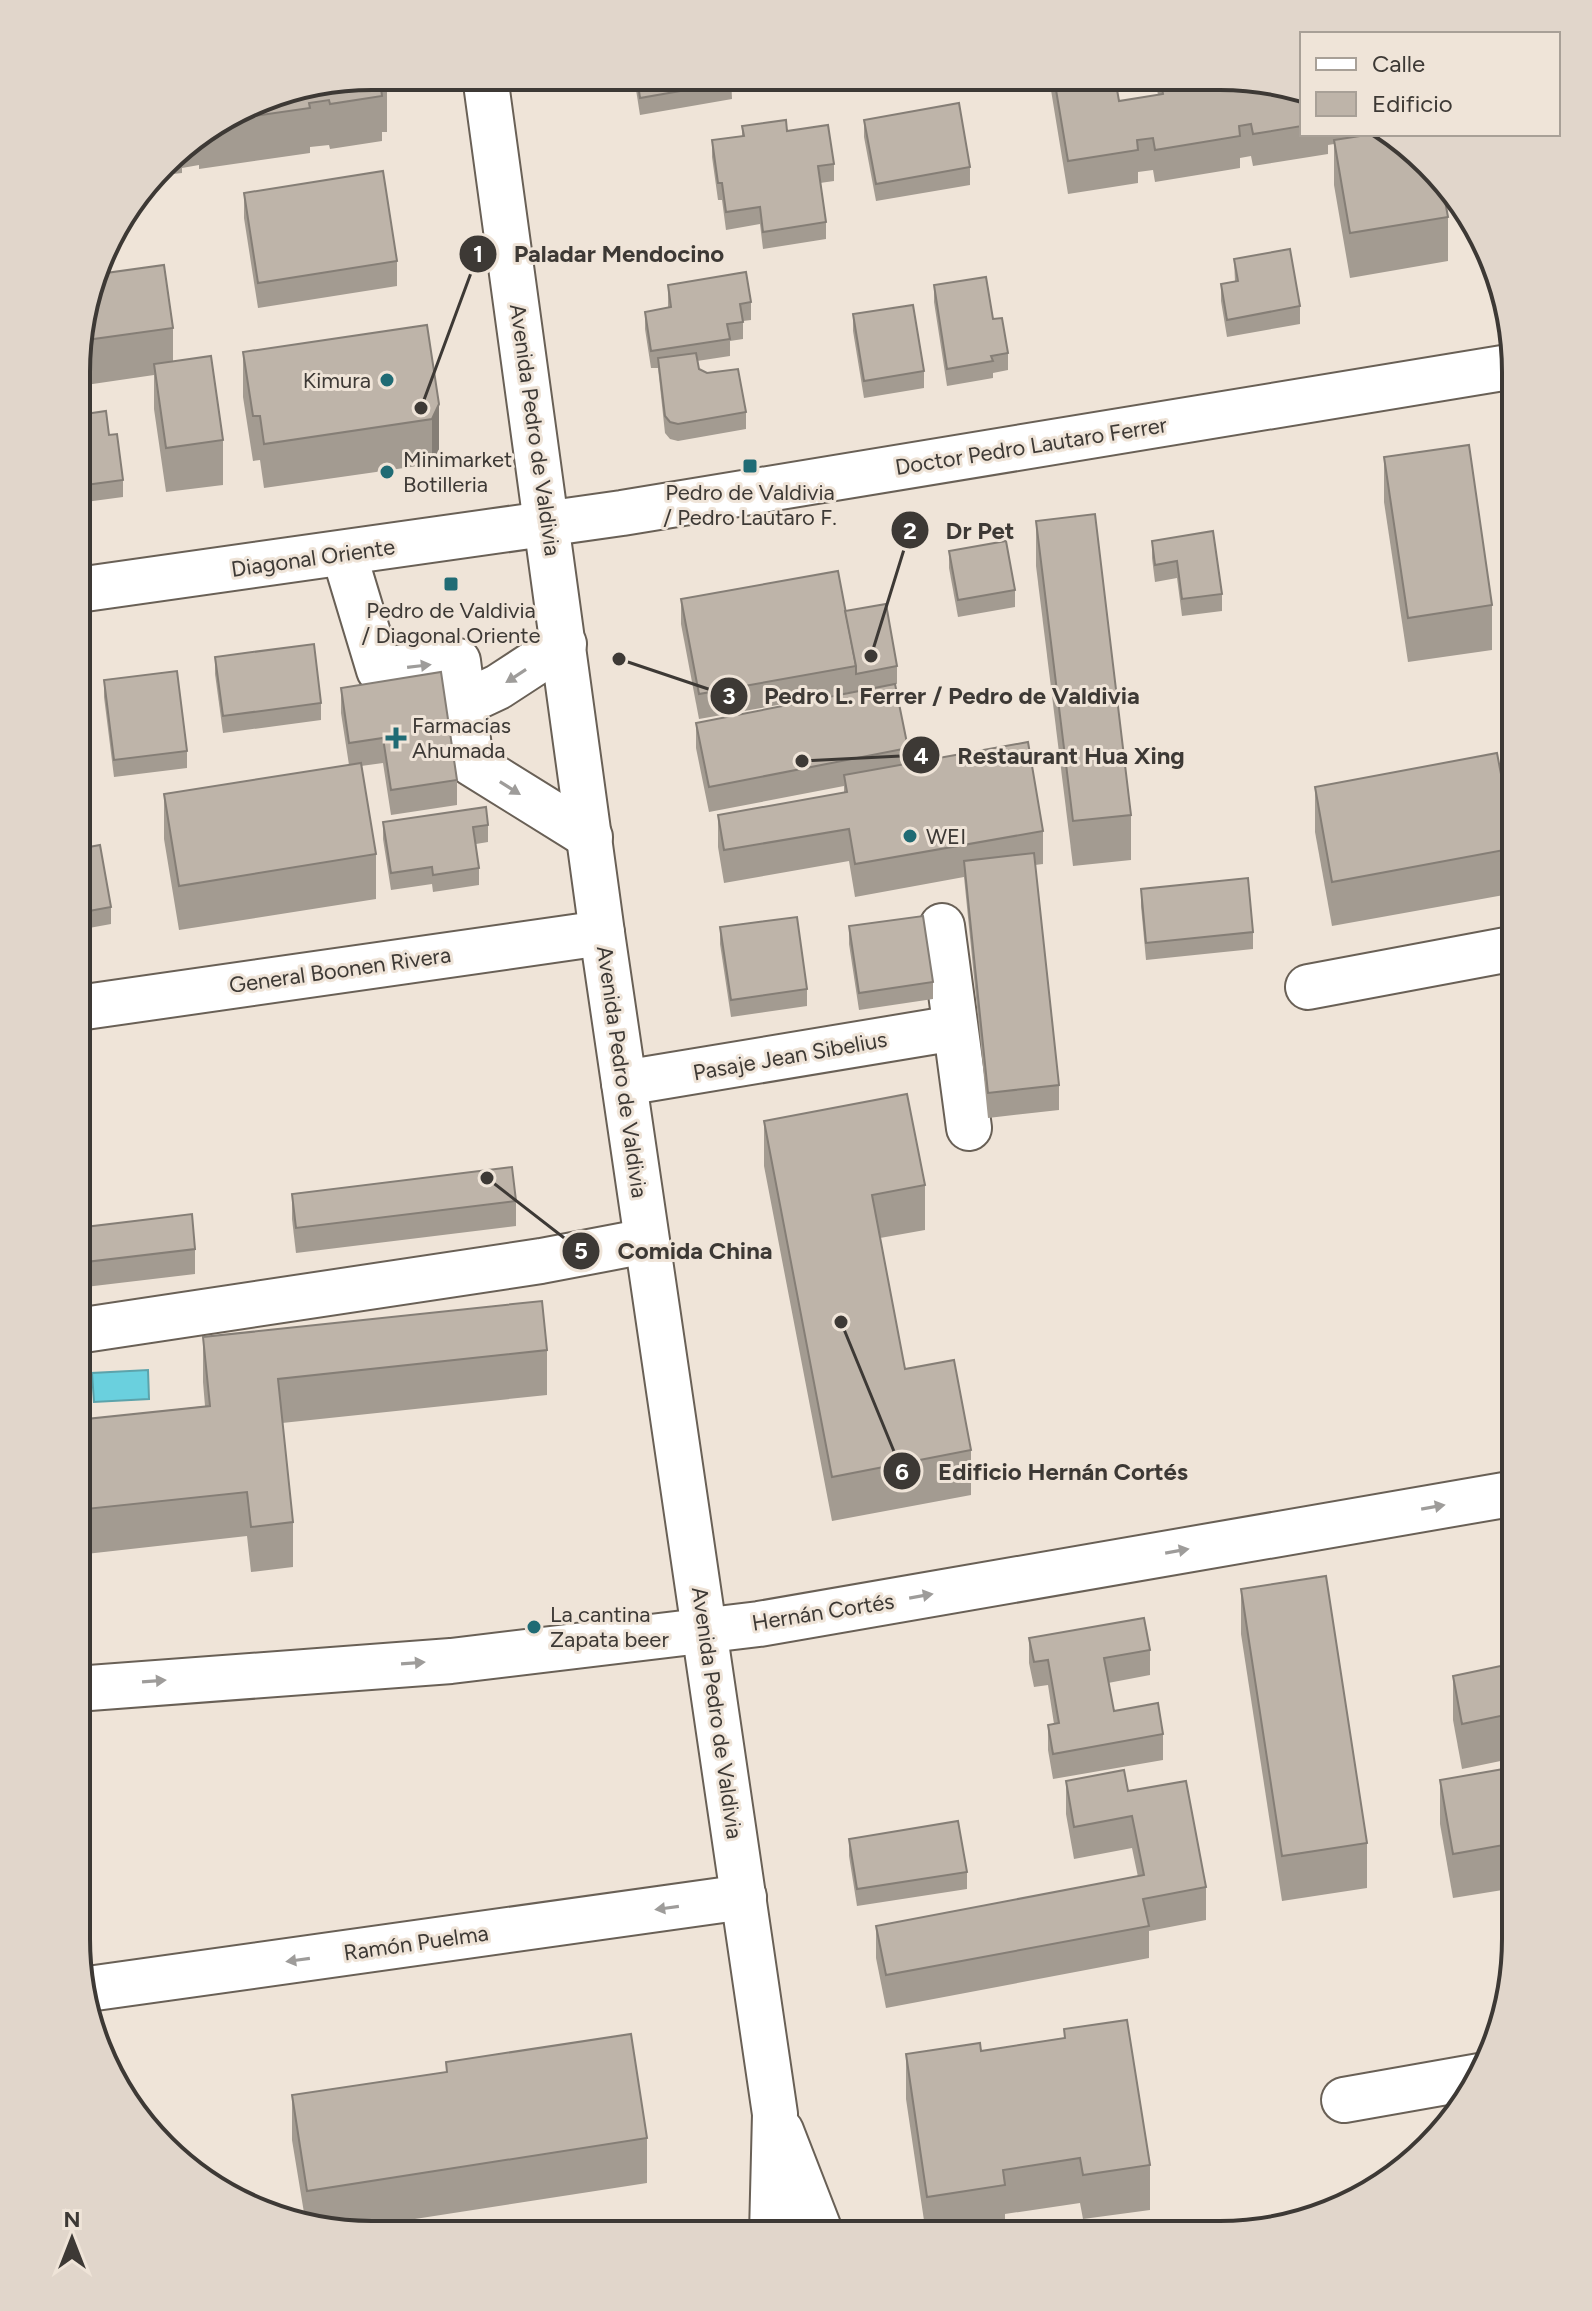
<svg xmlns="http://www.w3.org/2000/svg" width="1592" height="2311" font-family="Figtree,sans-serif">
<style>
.water{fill:#6ad0de;stroke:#5ca3ab;stroke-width:2}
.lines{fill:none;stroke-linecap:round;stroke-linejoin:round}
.minor-casing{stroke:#696056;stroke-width:48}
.major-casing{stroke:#696056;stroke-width:48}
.minor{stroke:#fff;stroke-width:44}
.major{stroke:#fff;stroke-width:44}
.wall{fill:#a39b91}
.shaded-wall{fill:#857e76}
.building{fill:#beb4a9;stroke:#857e76;stroke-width:2}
.oneway{fill:#9e9c9a}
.poi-dot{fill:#206b74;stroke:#efe4d8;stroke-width:3}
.labels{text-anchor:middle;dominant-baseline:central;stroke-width:6;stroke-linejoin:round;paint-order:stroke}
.poi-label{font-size:22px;fill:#3d3935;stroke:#efe4d8;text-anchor:start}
.street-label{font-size:22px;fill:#3d3935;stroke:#efe4d8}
.rim{fill:none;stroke:#3d3935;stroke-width:4}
.leader{fill:none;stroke:#3d3935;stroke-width:3}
.callout-dot{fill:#3d3935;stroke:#efe4d8;stroke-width:3}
.mark-label{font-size:24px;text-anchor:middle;font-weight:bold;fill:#fff}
.callout-label{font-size:24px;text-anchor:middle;font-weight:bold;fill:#3d3935;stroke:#efe4d8;stroke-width:6;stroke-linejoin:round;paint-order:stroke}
</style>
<rect width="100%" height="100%" fill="#efe4d8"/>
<!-- water -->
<polygon class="water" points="148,1370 149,1399 94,1402 92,1373"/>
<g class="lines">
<!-- minor casing -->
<g class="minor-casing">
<g id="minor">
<polyline points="344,554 379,670 458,661 471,763 590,837"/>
<polyline points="464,703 498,687 564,644"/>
<polyline points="942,926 969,1128"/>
<polyline points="1308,987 1516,948"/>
<polyline points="78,1008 602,933"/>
<polyline points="624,1083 955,1028"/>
<polyline points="77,1331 541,1261 646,1241"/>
<polyline points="76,1689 451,1661 759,1624 1516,1493"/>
<polyline points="88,1989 744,1897"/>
<polyline points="1344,2100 1480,2076"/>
</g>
</g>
<!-- major casing -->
<g class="major-casing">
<g id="major">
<polyline points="485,76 602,933 775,2114 772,2234"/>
<polyline points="78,590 622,513 1515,366"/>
<polyline points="781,2131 821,2234"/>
</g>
</g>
<!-- minor -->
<use href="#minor" class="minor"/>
<!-- major -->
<use href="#major" class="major"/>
</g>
<!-- wall -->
<g class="wall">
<polygon points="634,77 731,77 732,99 640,115"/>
<polygon points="1049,78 1115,78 1119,101 1158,95 1155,78 1208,78 1210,90 1251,83 1251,79 1259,79 1302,97 1302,134 1392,134 1448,217 1448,261 1350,278 1334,185 1334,144 1328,145 1328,154 1253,166 1251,156 1240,158 1240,168 1155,182 1153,170 1138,172 1138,183 1068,194"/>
<polygon points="387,87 387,132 382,132 382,141 330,149 329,145 310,147 310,153 199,169 199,165 182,168 182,173 155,176 177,149 277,92"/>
<polygon points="864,120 970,167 970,185 876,201 864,137"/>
<polygon points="742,126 787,131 834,164 834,181 820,183 826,222 826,239 763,249 760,224 726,230 722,200 718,200 712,157 712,140 742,136"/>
<polygon points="244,193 397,261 397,286 258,308 244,218"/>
<polygon points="1234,259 1300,306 1300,324 1227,337 1221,301 1221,284 1235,282"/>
<polygon points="102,273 173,328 173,362 223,440 223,485 166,492 154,409 154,375 79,386 79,333"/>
<polygon points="668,285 751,302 751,320 743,321 743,339 730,341 730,356 697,361 699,369 746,412 746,429 678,441 670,439 665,433 658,368 651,368 645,329 645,312 668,308"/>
<polygon points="934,285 993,319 1008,353 1008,370 993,373 993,378 947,386 934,302"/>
<polygon points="853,314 924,371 924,388 864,398 853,331"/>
<polygon points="427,325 439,449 432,464 264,488 260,460 253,461 243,397 243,352"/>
<polygon points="78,415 109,435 123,480 123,497 78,503"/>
<polygon points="1384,457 1492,605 1492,650 1408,662 1384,502"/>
<polygon points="1036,521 1131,815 1131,860 1073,866 1036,566"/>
<polygon points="1152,541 1222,594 1222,611 1182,616 1177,578 1155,582 1152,558"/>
<polygon points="949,551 1015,590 1015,607 958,617 949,568"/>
<polygon points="681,599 845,611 897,666 897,684 699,719 681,624"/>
<polygon points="215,657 321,703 321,720 223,733 215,674"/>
<polygon points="104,680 187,751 187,768 114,777 104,697"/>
<polygon points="341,688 457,780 457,805 391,815 383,763 361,766 376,854 376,899 179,930 164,839 164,794 349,765 341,713"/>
<polygon points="696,723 908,748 908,764 1043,831 1043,864 1035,865 1059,1085 1059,1110 988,1118 964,877 855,897 849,861 724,883 718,847 718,815 844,793 844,786 709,812 696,748"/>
<polygon points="1315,787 1515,848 1515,893 1332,926 1315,832"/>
<polygon points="383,822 488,825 488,842 476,844 479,868 479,885 433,892 432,884 391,890 383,839"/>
<polygon points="78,849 111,907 111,924 78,930"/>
<polygon points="1141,889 1253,932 1253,949 1146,960 1141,906"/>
<polygon points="849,926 933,982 933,999 859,1010 849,944"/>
<polygon points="720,927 807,989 807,1006 731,1017 720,944"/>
<polygon points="764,1121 925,1185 925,1230 880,1238 905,1369 971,1450 971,1495 832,1521 764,1166"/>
<polygon points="292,1194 516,1201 516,1226 296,1253 292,1219"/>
<polygon points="77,1228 195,1249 195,1274 77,1288"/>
<polygon points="203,1337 547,1350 547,1395 282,1423 293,1522 293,1567 251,1572 247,1536 77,1555 77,1420 205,1406 203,1382"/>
<polygon points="1241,1589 1367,1843 1367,1888 1282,1901 1241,1634"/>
<polygon points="1029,1638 1150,1650 1150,1675 1108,1683 1114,1711 1163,1734 1163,1760 1053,1779 1048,1750 1048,1725 1054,1724 1048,1685 1034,1687 1029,1663"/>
<polygon points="1515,1663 1515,1758 1462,1769 1453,1720 1453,1676"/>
<polygon points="1515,1767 1515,1888 1453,1898 1440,1824 1440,1780"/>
<polygon points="1066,1781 1128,1791 1206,1887 1206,1920 1149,1931 1149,1958 886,2008 876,1958 876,1926 1138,1877 1132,1848 1074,1859 1066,1814"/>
<polygon points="849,1839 967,1872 967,1889 857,1906 849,1856"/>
<polygon points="1064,2029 1150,2165 1150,2210 1083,2219 1080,2203 1005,2214 1005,2230 975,2234 926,2234 906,2099 906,2054 981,2051 1064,2038"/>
<polygon points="446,2062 647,2138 647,2183 331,2232 306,2225 292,2140 292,2095 446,2072"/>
</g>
<!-- shaded-wall -->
<polygon class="shaded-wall" points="439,404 439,449 432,464 432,419"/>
<!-- building -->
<g class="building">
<polygon points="372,76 385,76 387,87 381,88 382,96 330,104 329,100 309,103 310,108 227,120 277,92"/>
<polygon points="637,77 731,77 732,82 640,98"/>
<polygon points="1054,78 1115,78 1119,101 1163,94 1160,78 1208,78 1210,90 1257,82 1256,79 1259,79 1302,97 1302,126 1253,134 1251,124 1239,126 1240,136 1155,150 1153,138 1137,140 1138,150 1068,161"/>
<polygon points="959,103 970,167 876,184 864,120"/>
<polygon points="786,120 787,131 828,125 834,164 818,166 826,222 763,232 760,207 726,212 722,183 718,183 712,140 744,136 742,126"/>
<polygon points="1373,134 1392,134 1400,137 1443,190 1448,217 1350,233 1334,140"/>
<polygon points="383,171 397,261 258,283 244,193"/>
<polygon points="1290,249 1300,306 1227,320 1221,284 1238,281 1234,259"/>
<polygon points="164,265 173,328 79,341 79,333 99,274"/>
<polygon points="746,272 751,302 740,304 743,322 727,324 730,339 651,351 645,312 671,307 668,285"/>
<polygon points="986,277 993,319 1002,318 1008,353 991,356 993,361 947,369 934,285"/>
<polygon points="913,305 924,371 864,381 853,314"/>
<polygon points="427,325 439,404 432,419 264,444 260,416 253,416 243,352"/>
<polygon points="696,353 699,369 707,373 738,369 746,412 678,424 670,422 665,416 658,358"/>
<polygon points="211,356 223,440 166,448 154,364"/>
<polygon points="106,411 109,435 117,434 123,480 78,486 78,415"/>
<polygon points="1469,445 1492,605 1408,618 1384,457"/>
<polygon points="1095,514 1131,815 1073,821 1036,521"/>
<polygon points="1213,531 1222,594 1182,599 1177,561 1155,565 1152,541"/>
<polygon points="1006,541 1015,590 958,600 949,551"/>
<polygon points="838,571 856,666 699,694 681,599"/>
<polygon points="886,604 897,666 856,674 856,666 845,611"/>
<polygon points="314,644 321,703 223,716 215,657"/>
<polygon points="177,671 187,751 114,760 104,680"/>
<polygon points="441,672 457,780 391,790 383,738 349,743 341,688"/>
<polygon points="895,684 908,748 709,787 696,723"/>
<polygon points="1028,742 1043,831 855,864 849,829 724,850 718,815 847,792 844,775"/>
<polygon points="1497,753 1515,848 1332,882 1315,787"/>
<polygon points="361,763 376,854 179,886 164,794"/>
<polygon points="486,807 488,825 473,827 479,868 433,875 432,867 391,873 383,822"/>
<polygon points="100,845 111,907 78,913 78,849"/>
<polygon points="1034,853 1059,1085 988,1093 964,861"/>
<polygon points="1248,878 1253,932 1146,943 1141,889"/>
<polygon points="923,916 933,982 859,993 849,926"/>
<polygon points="797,917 807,989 731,1000 720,927"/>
<polygon points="907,1094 925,1185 872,1195 905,1369 954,1360 971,1450 832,1477 764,1121"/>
<polygon points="512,1167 516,1201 296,1228 292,1194"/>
<polygon points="192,1214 195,1249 77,1263 77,1228"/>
<polygon points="542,1301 547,1350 278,1379 293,1522 251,1527 247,1492 77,1510 77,1420 210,1406 203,1337"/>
<polygon points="1326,1576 1367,1843 1282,1856 1241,1589"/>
<polygon points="1144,1618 1150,1650 1104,1658 1114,1711 1158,1703 1163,1734 1053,1754 1048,1725 1059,1723 1048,1660 1034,1662 1029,1638"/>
<polygon points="1515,1663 1515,1713 1462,1724 1453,1676"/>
<polygon points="1515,1767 1515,1843 1453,1854 1440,1780"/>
<polygon points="1124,1770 1128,1791 1186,1781 1206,1887 1143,1899 1149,1926 886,1975 876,1926 1144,1875 1132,1816 1074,1827 1066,1781"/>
<polygon points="958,1821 967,1872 857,1889 849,1839"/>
<polygon points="1127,2020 1150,2165 1083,2175 1080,2158 1003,2170 1005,2185 927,2197 906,2054 980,2043 981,2051 1065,2038 1064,2029"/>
<polygon points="631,2034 647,2138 307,2191 292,2095 447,2072 446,2062"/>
</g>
<!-- one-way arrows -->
<defs><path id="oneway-solid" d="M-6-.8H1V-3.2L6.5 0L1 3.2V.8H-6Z" transform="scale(2)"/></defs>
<g class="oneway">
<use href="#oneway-solid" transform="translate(419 666) rotate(-7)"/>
<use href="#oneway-solid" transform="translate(516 676) rotate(147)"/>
<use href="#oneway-solid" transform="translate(510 788) rotate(32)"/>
<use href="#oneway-solid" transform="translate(1433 1507) rotate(-10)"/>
<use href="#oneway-solid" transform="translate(1177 1551) rotate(-10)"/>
<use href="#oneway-solid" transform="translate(921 1596) rotate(-10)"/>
<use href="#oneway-solid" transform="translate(413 1663) rotate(-4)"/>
<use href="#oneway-solid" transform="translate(154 1681) rotate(-4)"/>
<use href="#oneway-solid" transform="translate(667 1908) rotate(172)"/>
<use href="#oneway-solid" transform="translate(298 1960) rotate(172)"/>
</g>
<!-- markers -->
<g class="poi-dot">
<circle cx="387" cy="380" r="8"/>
<rect x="742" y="458" width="16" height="16" rx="4"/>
<circle cx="387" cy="472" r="8"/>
<rect x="443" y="576" width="16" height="16" rx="4"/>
<path d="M392 726h8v8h8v8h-8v8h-8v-8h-8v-8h8z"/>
<circle cx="910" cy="836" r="8"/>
<circle cx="534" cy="1627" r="8"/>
</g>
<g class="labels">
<!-- poi labels -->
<g class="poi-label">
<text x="371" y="380" text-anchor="end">Kimura</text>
<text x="403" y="459">Minimarket<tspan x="403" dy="25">Botilleria</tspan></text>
<text x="750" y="492" text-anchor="middle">Pedro de Valdivia<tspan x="750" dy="25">/ Pedro Lautaro F.</tspan></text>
<text x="451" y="610" text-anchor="middle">Pedro de Valdivia<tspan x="451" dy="25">/ Diagonal Oriente</tspan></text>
<text x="412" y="725">Farmacias<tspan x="412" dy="25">Ahumada</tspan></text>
<text x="926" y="836">WEI</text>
<text x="550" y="1614">La cantina<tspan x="550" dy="25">Zapata beer</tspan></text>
</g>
<!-- street labels -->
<g class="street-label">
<text transform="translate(535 430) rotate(82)">Avenida Pedro de Valdivia</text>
<text transform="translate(1031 446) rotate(-9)">Doctor Pedro Lautaro Ferrer</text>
<text transform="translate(313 558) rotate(-8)">Diagonal Oriente</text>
<text transform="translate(340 970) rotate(-8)">General Boonen Rivera</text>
<text transform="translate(790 1056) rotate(-10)">Pasaje Jean Sibelius</text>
<text transform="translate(622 1072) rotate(82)">Avenida Pedro de Valdivia</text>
<text transform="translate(823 1612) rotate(-9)">Hernán Cortés</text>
<text transform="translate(717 1713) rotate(82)">Avenida Pedro de Valdivia</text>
<text transform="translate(416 1943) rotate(-8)">Ramón Puelma</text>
</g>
</g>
<!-- crop -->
<path d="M0 0H1592V2311H0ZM372 90H1220A282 282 0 0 1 1502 372V1939A282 282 0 0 1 1220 2221H372A282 282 0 0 1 90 1939V372A282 282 0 0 1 372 90Z" fill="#e1d6cb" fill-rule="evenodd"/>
<path class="rim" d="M372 90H1220A282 282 0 0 1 1502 372V1939A282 282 0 0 1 1220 2221H372A282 282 0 0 1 90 1939V372A282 282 0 0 1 372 90Z"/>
<!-- callouts -->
<path class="leader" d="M421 408L478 254M871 656L910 530M619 659L729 696M802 761L921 755M487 1178L581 1251M841 1322L902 1471"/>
<g class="callout-dot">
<circle cx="421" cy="408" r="8"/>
<circle cx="871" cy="656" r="8"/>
<circle cx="619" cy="659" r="8"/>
<circle cx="802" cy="761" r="8"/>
<circle cx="487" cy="1178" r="8"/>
<circle cx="841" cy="1322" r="8"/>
<circle cx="478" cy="254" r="20"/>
<circle cx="910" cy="530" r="20"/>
<circle cx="729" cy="696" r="20"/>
<circle cx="921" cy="755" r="20"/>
<circle cx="581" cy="1251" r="20"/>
<circle cx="902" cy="1471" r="20"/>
</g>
<g class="mark-label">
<text x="478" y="262">1</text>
<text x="910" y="539">2</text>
<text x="729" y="704">3</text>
<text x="921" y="764">4</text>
<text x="581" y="1259">5</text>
<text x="902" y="1480">6</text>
</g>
<g class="callout-label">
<text x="619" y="262">Paladar Mendocino</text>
<text x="980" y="539">Dr Pet</text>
<text x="952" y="704">Pedro L. Ferrer / Pedro de Valdivia</text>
<text x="1071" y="764">Restaurant Hua Xing</text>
<text x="695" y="1259">Comida China</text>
<text x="1063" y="1480">Edificio Hernán Cortés</text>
</g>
<!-- legend -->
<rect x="1300" y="32" width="260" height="104" fill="#efe4d8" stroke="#a8a097" stroke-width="2"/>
<rect x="1316" y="58" width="40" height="12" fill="#ffffff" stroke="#a8a097" stroke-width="2"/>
<text x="1372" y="72" font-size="24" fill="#3d3935">Calle</text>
<rect x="1316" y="92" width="40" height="24" fill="#beb4a9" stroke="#a8a097" stroke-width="2"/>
<text x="1372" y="112" font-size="24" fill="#3d3935">Edificio</text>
<!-- north arrow -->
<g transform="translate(72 2239)" stroke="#efe4d8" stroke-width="6" paint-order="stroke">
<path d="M0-6L14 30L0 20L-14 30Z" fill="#3d3935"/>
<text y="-12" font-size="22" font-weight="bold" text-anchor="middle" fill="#3d3935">N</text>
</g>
</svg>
